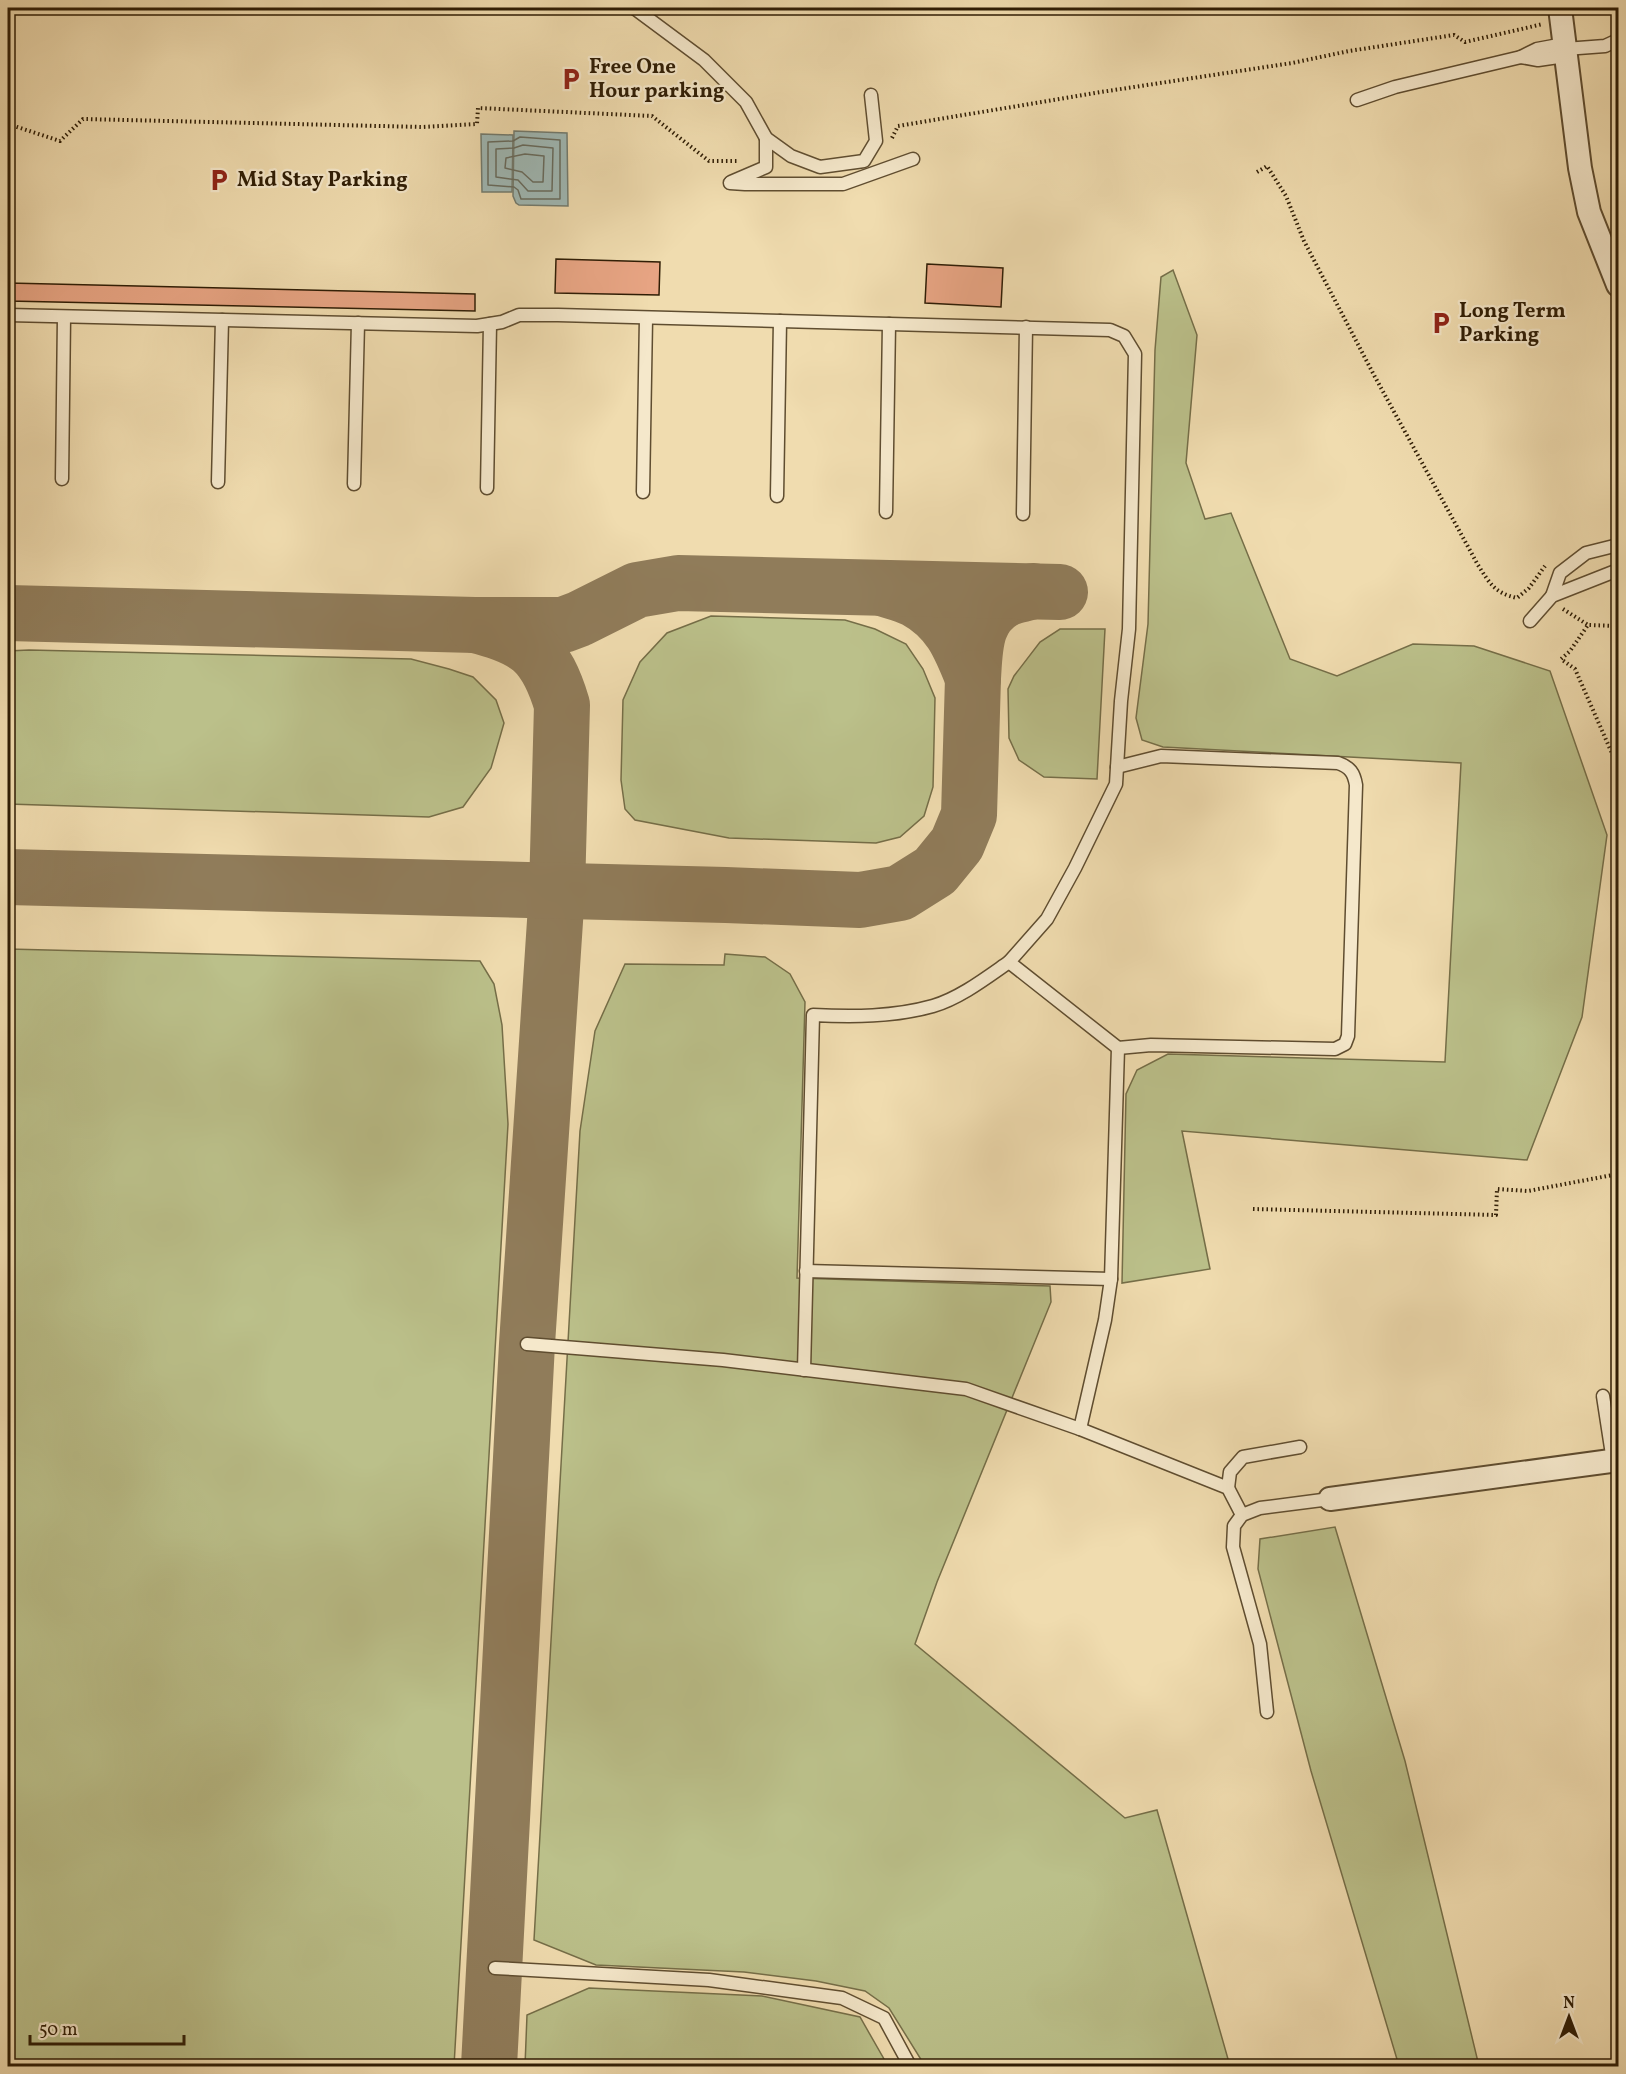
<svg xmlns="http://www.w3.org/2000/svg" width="1626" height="2074" font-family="Vollkorn,serif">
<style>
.green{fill:#bbc08a;stroke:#756e48;stroke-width:1.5}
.water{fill:#9fb9b6;stroke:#727b6f;stroke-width:1.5}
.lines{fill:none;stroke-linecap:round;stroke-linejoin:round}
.shore{stroke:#676b5e;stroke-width:1.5}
.taxiway{stroke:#907c5a;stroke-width:56}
.building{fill:#e7a483;stroke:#2f1d05;stroke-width:1.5}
.service-casing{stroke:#5f4d30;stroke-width:15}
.minor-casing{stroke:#5f4d30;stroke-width:26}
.path{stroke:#2f1d05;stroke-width:4;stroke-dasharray:1.5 3;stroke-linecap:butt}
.service{stroke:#f5e8cb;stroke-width:12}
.minor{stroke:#f5e8cb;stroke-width:22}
.labels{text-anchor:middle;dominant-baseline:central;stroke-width:4.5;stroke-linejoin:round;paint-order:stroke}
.poi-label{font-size:21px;font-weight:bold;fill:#2f1d05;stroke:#f5e8cb;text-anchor:start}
</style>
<rect width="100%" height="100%" fill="#f0dcaf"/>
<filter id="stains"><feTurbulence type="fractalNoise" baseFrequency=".00333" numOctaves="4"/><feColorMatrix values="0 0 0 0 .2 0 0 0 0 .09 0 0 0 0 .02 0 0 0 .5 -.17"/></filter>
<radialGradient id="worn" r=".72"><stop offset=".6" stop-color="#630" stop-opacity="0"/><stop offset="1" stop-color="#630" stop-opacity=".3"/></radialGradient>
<!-- green -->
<g class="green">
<polygon points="1173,270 1197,335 1186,463 1205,519 1231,513 1290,659 1337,676 1413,644 1474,646 1550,671 1607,835 1582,1017 1527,1160 1182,1131 1210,1269 1122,1283 1126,1094 1137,1070 1168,1054 1445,1062 1461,763 1163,747 1142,740 1136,718 1148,624 1155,350 1161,277"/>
<polygon points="711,616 845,620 875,629 906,644 923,669 935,698 933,787 924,816 900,837 876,843 729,838 635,820 625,809 621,780 623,700 640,662 667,633"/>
<polygon points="1060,629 1105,629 1097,779 1044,777 1019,760 1009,738 1008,689 1014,676 1040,642"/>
<polygon points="29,650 411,659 449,669 473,677 496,700 504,723 491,768 463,807 429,817 8,804 8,651"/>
<polygon points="8,949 480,961 494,984 502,1025 508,1124 454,2066 8,2066"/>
<polygon points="725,954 765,957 790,974 805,1002 797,1278 1050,1286 1051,1302 937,1582 915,1644 1125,1818 1157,1810 1230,2066 925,2066 889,2008 865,1991 816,1981 744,1972 596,1965 534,1940 580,1131 595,1031 625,964 724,965"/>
<polygon points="1335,1527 1405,1761 1479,2066 1399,2066 1311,1771 1258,1569 1260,1539"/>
<polygon points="589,1988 762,1996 860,2017 888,2066 525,2066 527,2015"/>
</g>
<!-- water -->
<g class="water">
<polygon points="514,131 567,133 568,206 519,205 516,203 513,196"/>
<polygon points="481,134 513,135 512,192 482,192"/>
</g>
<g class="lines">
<!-- shore -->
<g class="shore">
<polygon points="520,137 560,140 560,199 521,199 518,190 514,187 488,185 488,142 513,141"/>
<polygon points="523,145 553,148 552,191 528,191 518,180 496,177 496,149 514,148"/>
<polygon points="525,154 544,156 543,182 533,182 522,172 505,168 506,158"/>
</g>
<!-- taxiway -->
<g class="taxiway">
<path d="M885,589C895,592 907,595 916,600C949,618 960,645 973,678C975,647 974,616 1006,599C1014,595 1025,594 1033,591"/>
<polyline points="8,613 475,625 563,625 579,619 637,590 678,583 1060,592"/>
<path d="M475,625C528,638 546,652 562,705L557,891L527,1344L489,2066"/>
<polyline points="8,877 726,895 860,900 900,893 935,871 957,844 969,815 973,678"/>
</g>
</g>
<!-- building -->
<g class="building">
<polygon points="556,259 660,262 659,295 555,293"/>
<polygon points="927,264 1003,268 1001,307 925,303"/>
<polygon points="8,283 475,294 475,311 8,301"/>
</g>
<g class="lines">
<!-- service casing -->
<g class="service-casing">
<g id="service">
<polyline points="634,8 704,60 746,102 766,138 791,156 820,167 864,161 876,141 871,95"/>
<polyline points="1565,49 1605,46 1618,40"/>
<polyline points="1521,57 1538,60 1565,56"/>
<polyline points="1357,100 1395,87 1521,57 1537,49 1564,44"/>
<polyline points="731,182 766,167 766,138"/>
<polyline points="730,183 745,184 843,184 913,159"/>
<polyline points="8,315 477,326 502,322 519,315 558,315 1110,330 1124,336 1135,354 1129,629 1121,701 1116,784 1075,868 1047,919 1009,962 1118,1048 1111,1279 1105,1320 1080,1429"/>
<polyline points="62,479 64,317"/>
<polyline points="218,482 222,320"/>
<polyline points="354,484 358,323"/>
<polyline points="487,488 490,324"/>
<polyline points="643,492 646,318"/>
<polyline points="777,496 780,321"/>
<polyline points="886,512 889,324"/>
<polyline points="1023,514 1026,327"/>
<polyline points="1552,596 1560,573 1586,553 1618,545"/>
<polyline points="1530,621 1552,596 1618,570"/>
<path d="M1117,767L1161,756L1338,763C1350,767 1354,773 1356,785L1348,1036L1345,1044L1335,1049L1151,1045L1118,1048"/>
<polyline points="806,1271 1111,1279"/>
<polyline points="527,1344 723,1360 966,1389 1080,1429 1228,1488 1242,1515"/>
<path d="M804,1370L813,1015C852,1017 894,1017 933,1006C960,998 986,978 1009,962"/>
<polyline points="1603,1396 1613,1461"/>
<polyline points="1228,1488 1230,1472 1243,1457 1300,1447"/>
<polyline points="1267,1712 1260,1644 1233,1547 1234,1526 1242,1515 1260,1508 1330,1499"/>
<polyline points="495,1968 709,1980 842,1998 884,2018 910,2066"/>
</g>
</g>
<!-- minor casing -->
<g class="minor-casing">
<g id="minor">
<polyline points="1560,8 1580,168 1589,212 1618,285"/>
<polyline points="1330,1499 1618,1460"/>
</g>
</g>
<!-- path -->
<g class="path">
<polyline points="8,124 60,141 83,119 422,127 477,124 478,108 652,116 709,161 738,161"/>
<polyline points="892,138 898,126 1101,92 1292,63 1349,51 1454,35 1465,42 1543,24"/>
<path d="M1257,172L1267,166L1286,196L1304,241L1375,377L1478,565C1490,584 1495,593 1517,598L1529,588L1545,566"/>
<polyline points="1563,609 1588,625"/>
<polyline points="1618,626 1588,625 1570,651 1561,659 1575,669 1618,767"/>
<polyline points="1253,1209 1496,1215 1497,1189 1528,1191 1618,1174"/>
</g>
<!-- service -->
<use href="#service" class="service"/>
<!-- minor -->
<use href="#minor" class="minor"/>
</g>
<!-- icons -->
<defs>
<g id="parking-bare" transform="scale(1.8)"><path d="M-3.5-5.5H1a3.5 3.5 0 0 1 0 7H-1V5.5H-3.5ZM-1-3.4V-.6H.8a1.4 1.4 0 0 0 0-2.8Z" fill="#8f2418" stroke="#f5e8cb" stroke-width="2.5" paint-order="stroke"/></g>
</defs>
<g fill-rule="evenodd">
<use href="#parking-bare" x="571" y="79"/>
<use href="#parking-bare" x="219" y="180"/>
<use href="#parking-bare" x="1441" y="323"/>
</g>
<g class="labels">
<!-- poi labels -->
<g class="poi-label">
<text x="589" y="67">Free One<tspan x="589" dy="24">Hour parking</tspan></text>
<text x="237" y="180">Mid Stay Parking</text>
<text x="1459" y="311">Long Term<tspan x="1459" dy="24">Parking</tspan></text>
</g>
</g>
<!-- margin -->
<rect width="1626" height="2074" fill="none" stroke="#f0dcaf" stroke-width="30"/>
<rect x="9" y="9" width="1608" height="2056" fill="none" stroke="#2f1d05" stroke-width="3"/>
<rect x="15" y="15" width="1596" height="2044" fill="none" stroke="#2f1d05" stroke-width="1.5"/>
<!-- north arrow -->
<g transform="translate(1569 2017)" stroke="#f5e8cb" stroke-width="4.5" paint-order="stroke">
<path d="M0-4.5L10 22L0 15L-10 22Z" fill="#2f1d05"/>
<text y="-9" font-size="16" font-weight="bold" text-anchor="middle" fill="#2f1d05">N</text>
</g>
<!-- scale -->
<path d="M30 2035v9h154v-9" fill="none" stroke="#2f1d05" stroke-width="3"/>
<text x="39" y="2035" font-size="18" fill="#2f1d05" stroke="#f5e8cb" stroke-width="4.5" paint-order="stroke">50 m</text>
<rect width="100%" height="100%" filter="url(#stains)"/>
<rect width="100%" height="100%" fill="url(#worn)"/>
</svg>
